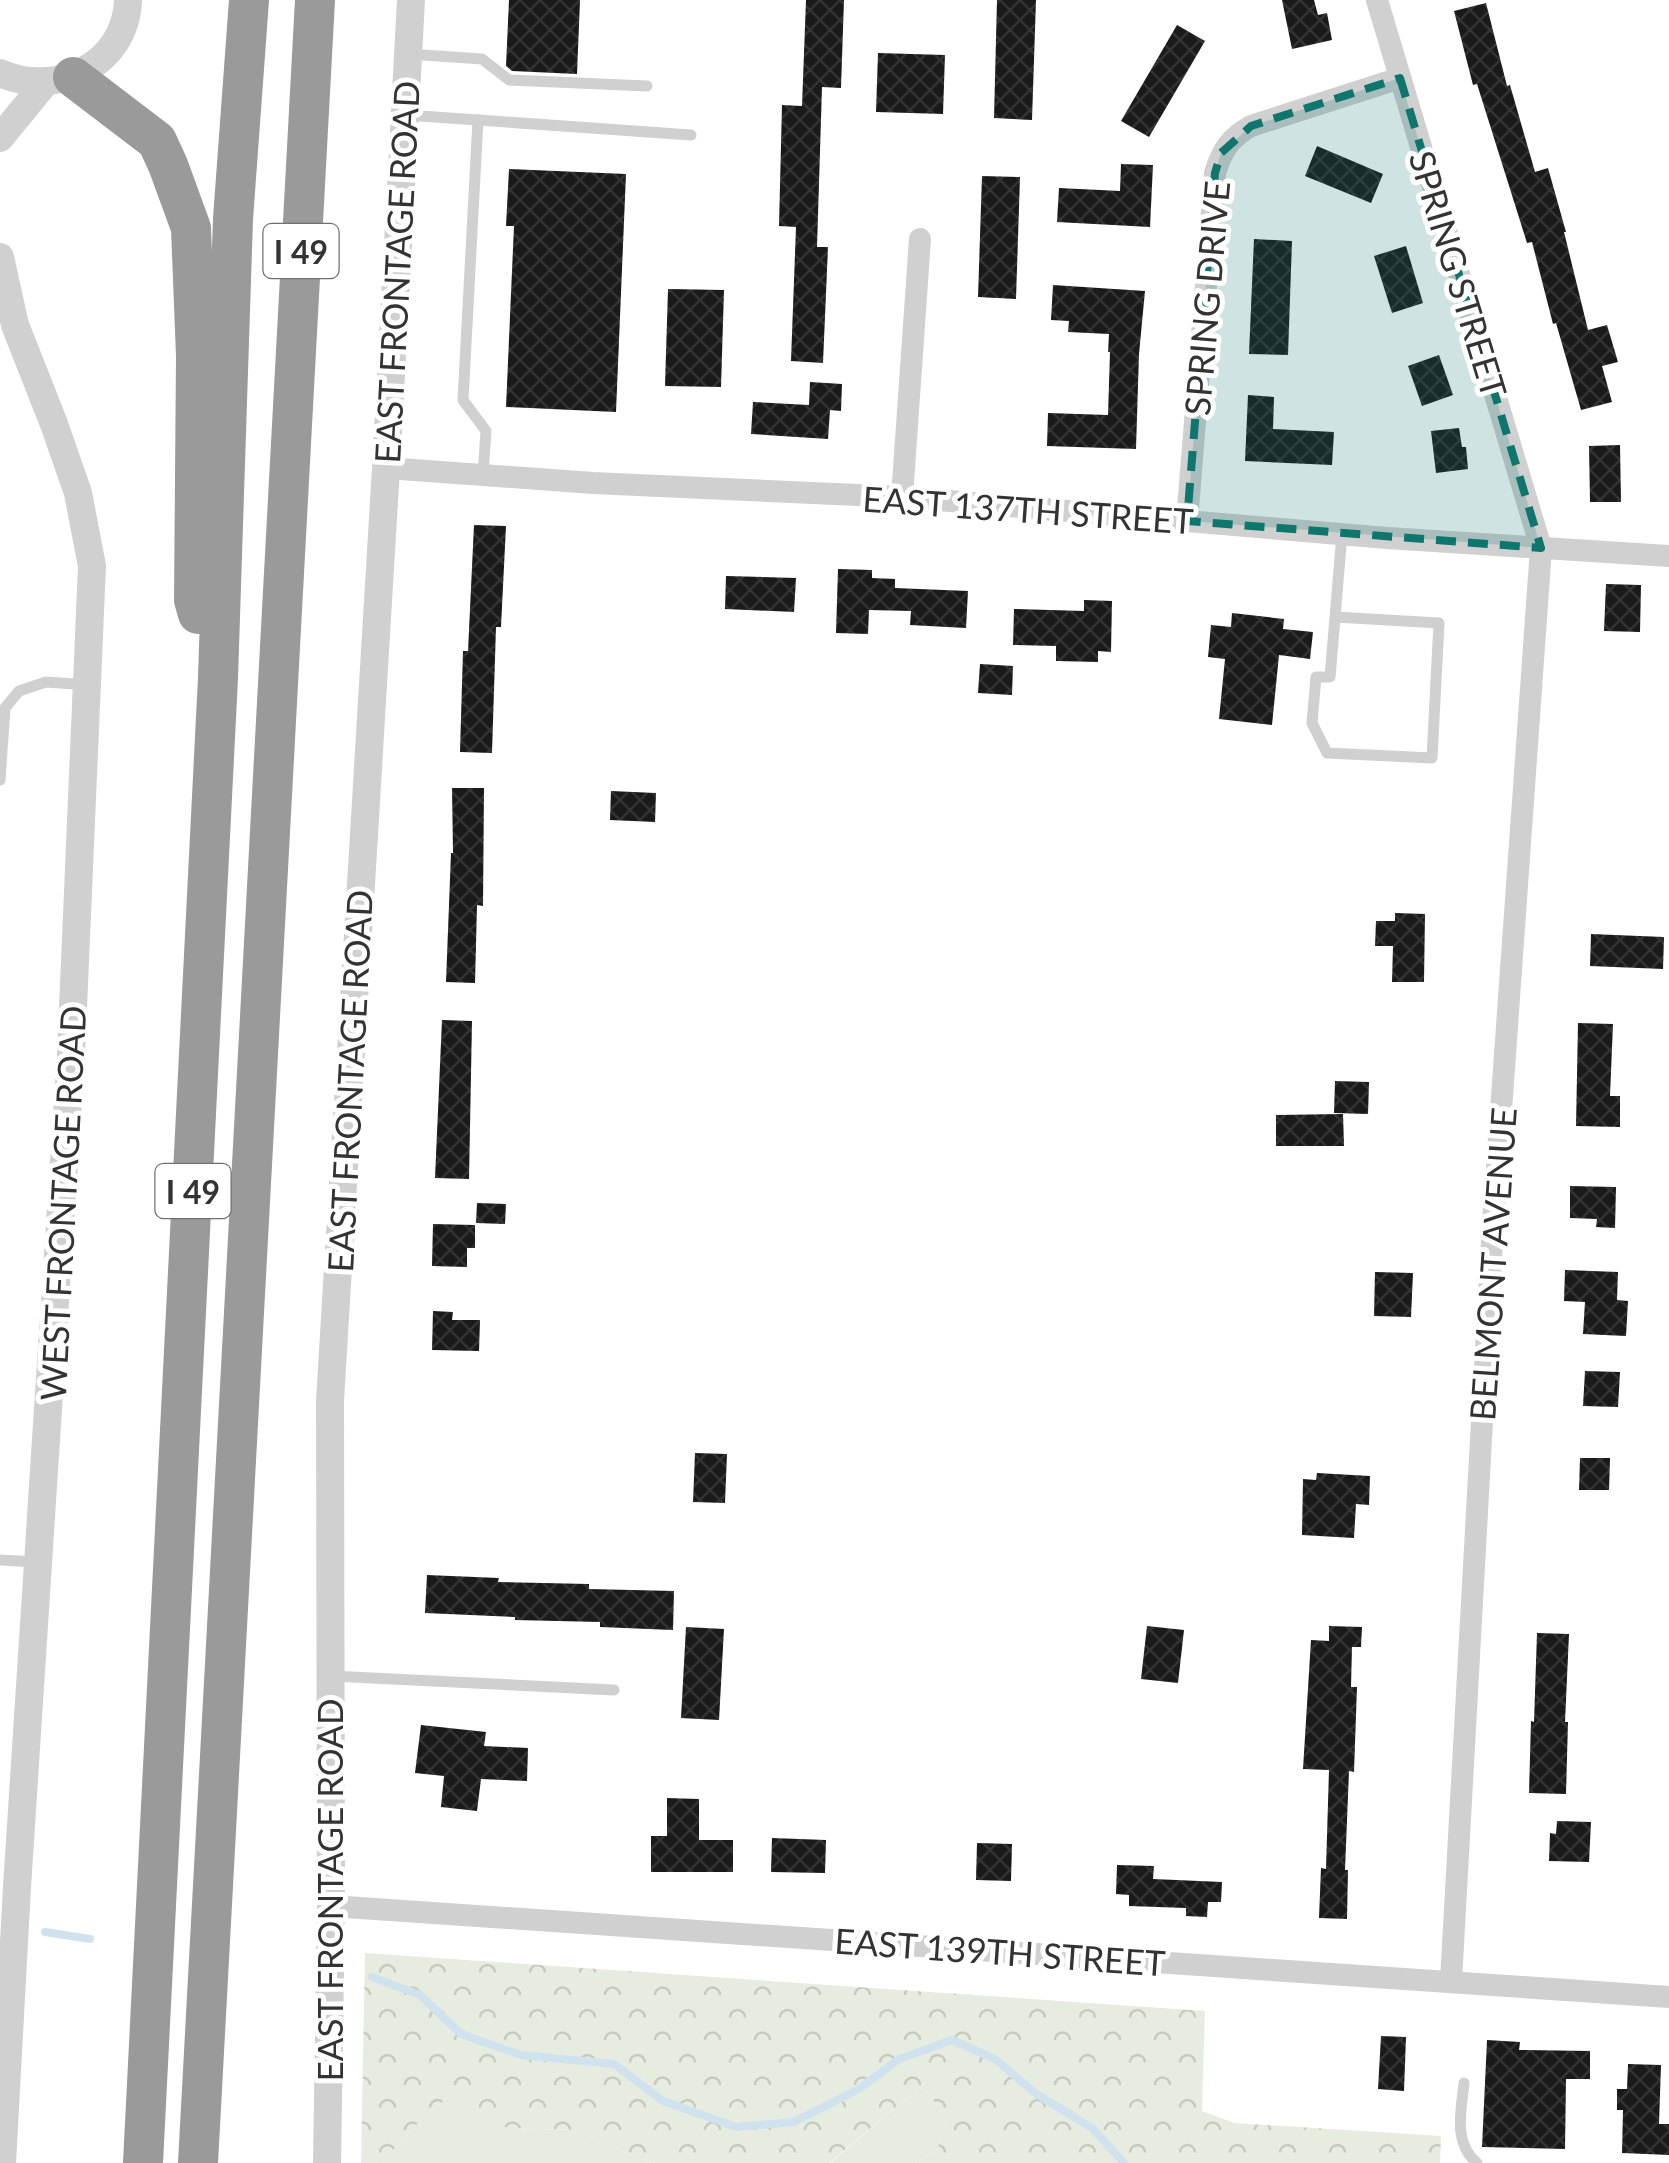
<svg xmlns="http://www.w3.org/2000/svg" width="1669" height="2163" font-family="Lato,sans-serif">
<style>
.green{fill:#e6ecdf}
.forest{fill:url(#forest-crowns)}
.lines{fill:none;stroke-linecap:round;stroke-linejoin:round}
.stream{stroke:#cfe2ee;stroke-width:8}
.building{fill:url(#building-cross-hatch)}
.service{stroke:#d0d0d0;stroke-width:11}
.minor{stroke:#d0d0d0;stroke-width:22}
.tertiary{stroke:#d0d0d0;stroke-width:28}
.motorway{stroke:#9a9a9a;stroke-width:40}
.marked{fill:#0f766e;fill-opacity:0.2;stroke:#0f766e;stroke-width:8;stroke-dasharray:20 12;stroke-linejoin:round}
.labels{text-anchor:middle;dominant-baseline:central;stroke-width:10;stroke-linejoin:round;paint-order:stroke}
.shield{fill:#fff;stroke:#707070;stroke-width:2.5}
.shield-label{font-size:32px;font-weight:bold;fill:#333}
.street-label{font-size:35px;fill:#333;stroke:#fff}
</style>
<defs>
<pattern id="forest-crowns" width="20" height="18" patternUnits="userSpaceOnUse" patternTransform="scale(2.5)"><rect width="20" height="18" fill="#e6ecdf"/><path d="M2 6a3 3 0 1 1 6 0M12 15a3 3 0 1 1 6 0" fill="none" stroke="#c6cbc0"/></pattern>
<pattern id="building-cross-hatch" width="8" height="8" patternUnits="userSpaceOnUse" patternTransform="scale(2.5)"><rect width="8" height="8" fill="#1a1a1a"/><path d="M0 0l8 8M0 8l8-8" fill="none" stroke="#333"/></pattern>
</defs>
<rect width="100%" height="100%" fill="#fff"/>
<!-- green -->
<g class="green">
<polygon points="929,2093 946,2121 937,2150 915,2163 830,2163 908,2097"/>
<polygon points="451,2095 509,2128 573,2130 651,2163 381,2163 419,2122"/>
</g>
<!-- forest -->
<polygon class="forest" points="365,1953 1205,2011 1202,2111 1234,2123 1441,2136 1440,2163 915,2163 937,2150 946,2121 929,2093 908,2097 829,2163 651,2163 573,2130 509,2128 471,2119 451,2095 419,2122 381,2163 361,2163"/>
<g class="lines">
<!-- stream -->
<g class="stream">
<polyline points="45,1932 90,1939"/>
<polyline points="372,1977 420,1995 461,2034 521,2055 614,2064 663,2101 736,2127 794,2122 859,2089 899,2059 952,2040 995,2059 1035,2093 1092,2128 1124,2163"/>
</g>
</g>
<!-- building -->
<g class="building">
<polygon points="509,0 580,0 577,74 512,71 506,66"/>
<polygon points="806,0 844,0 841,88 822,87 817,247 828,247 823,363 791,361 796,227 779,226 782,105 802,106"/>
<polygon points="997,0 1036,0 1032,120 994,118"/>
<polygon points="1282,0 1314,0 1318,15 1327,13 1332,40 1292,49"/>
<polygon points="1486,3 1507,86 1510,85 1535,172 1548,168 1566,232 1564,232 1588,330 1607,325 1618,362 1602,366 1612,402 1581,410 1556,323 1553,324 1532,242 1527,243 1477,84 1473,85 1454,11"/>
<polygon points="1177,25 1205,41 1149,137 1121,121"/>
<polygon points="878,53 945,55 943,114 876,112"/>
<polygon points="1317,146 1383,174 1371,203 1305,176"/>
<polygon points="1121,164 1153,165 1150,227 1057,222 1059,188 1120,191"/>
<polygon points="509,169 626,174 616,412 506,407 514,226 506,226"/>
<polygon points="982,176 1020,177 1016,299 978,297"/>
<polygon points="1254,239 1292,241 1288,355 1249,354"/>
<polygon points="1406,246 1423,303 1392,313 1374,256"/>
<polygon points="1053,285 1145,291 1139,354 1136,449 1047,446 1048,413 1108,415 1110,352 1108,352 1109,334 1068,332 1069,321 1051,320"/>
<polygon points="668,289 724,290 721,387 665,386"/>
<polygon points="1439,355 1453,395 1422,406 1408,366"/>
<polygon points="810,382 842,384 841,411 830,410 828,439 751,434 753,402 809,405"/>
<polygon points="1248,395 1274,397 1273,429 1334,432 1332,465 1245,461"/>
<polygon points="1459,428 1462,447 1466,447 1468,469 1436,473 1431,431"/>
<polygon points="1620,445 1621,502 1590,502 1589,446"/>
<polygon points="474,525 506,526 501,627 496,627 492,753 460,752 463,651 468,651"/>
<polygon points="838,569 872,570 872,578 895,579 895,588 968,591 966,628 910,625 911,611 869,610 868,634 836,633"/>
<polygon points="726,576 796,578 794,612 725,609"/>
<polygon points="1606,584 1641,585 1640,632 1604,631"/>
<polygon points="1084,600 1112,601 1111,652 1098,651 1098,662 1056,661 1056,646 1013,645 1014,609 1084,611"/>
<polygon points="1232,613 1284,619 1283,629 1313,632 1310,659 1279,655 1272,725 1219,719 1225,659 1208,657 1211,625 1231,627"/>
<polygon points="980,664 1013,666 1012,695 978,693"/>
<polygon points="452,788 484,788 483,906 477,905 475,983 446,982 451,853 453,853"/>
<polygon points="611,791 656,793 655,822 610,820"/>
<polygon points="1395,913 1425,914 1424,982 1392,982 1393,946 1375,946 1376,921 1395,921"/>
<polygon points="1591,934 1664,937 1663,969 1590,966"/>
<polygon points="442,1020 472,1021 469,1179 435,1178"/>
<polygon points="1578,1023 1613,1024 1610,1096 1620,1096 1620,1127 1576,1126"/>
<polygon points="1335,1081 1369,1082 1368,1114 1334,1113"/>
<polygon points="1343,1114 1344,1146 1276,1146 1276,1115"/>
<polygon points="1570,1186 1616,1187 1615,1228 1596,1227 1597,1219 1570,1218"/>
<polygon points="477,1203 506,1204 505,1224 476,1223"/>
<polygon points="433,1224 475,1225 475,1248 467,1248 467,1267 432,1266"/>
<polygon points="1565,1270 1618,1272 1617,1300 1628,1301 1626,1336 1583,1334 1585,1302 1564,1301"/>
<polygon points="1375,1272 1413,1273 1411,1317 1374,1316"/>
<polygon points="433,1311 453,1312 452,1320 480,1320 479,1351 432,1350"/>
<polygon points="1585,1371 1620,1372 1618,1407 1583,1406"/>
<polygon points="695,1453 727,1454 725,1503 693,1502"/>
<polygon points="1580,1458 1610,1458 1609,1490 1579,1490"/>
<polygon points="1317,1473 1370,1476 1369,1505 1356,1504 1354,1538 1302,1535 1303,1479 1316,1480"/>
<polygon points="427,1575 499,1578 498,1582 589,1584 589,1589 674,1591 673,1630 600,1627 600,1622 515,1620 515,1617 425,1613"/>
<polygon points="1147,1626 1184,1630 1178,1683 1141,1679"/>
<polygon points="1329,1626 1362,1627 1361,1647 1352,1647 1351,1687 1357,1687 1354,1772 1349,1771 1345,1870 1348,1870 1347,1919 1319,1918 1321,1868 1326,1869 1329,1770 1303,1769 1311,1640 1329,1641"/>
<polygon points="686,1627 724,1629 719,1720 681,1718"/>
<polygon points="1537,1633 1569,1634 1565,1722 1568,1722 1566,1794 1529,1793 1531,1721 1534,1722"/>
<polygon points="421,1725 486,1732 484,1746 528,1748 527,1781 481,1779 477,1811 441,1807 444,1776 415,1773"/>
<polygon points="667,1798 699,1799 699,1840 733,1840 733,1872 651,1872 651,1836 667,1836"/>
<polygon points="1557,1821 1591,1822 1589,1862 1549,1861 1550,1833 1556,1834"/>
<polygon points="772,1838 826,1840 825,1873 771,1872"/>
<polygon points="977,1843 1012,1844 1011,1881 976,1880"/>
<polygon points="1117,1865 1154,1866 1153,1879 1222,1882 1221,1902 1208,1902 1207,1917 1186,1916 1186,1908 1129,1906 1129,1895 1116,1894"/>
<polygon points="1381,2036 1406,2037 1404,2091 1378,2089"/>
<polygon points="1487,2040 1520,2042 1519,2050 1590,2051 1590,2079 1566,2079 1565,2149 1482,2147"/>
<polygon points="1628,2064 1661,2065 1659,2124 1669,2124 1669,2155 1622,2153 1623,2110 1617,2110 1617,2089 1627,2089"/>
</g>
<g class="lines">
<!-- service -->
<g class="service">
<polyline points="408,54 482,59 509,80 647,86"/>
<polyline points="405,115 478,120 463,400 486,431 483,475"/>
<polyline points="478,120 691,135"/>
<polyline points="1335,617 1439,623 1432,758 1327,753 1312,723 1316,677 1330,677 1342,534"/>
<polyline points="0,780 5,708 19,691 46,682 88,685"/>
<polyline points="0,1560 36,1562"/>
<polyline points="331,1676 614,1690"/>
<path d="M1464,2083C1461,2111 1453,2143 1477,2163"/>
</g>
<!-- minor -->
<g class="minor">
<polyline points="1377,0 1541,548 1493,1223 1451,1981"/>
<polyline points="386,468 593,483 902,497 1387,538 1669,556"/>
<polyline points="902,497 920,239"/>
<path d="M1187,521L1215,173C1222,150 1230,138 1251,126L1400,78"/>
<polyline points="331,1906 1669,1997"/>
</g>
<!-- tertiary -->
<g class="tertiary">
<path d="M0,73C56,98 126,65 128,0"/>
<polyline points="0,138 45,83"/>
<polyline points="0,257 15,325 54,424 78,493 92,566 71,1054 17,1887 2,2163"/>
<polyline points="327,2163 331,1906 330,1401 386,468 411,0"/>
</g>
<!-- motorway -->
<g class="motorway">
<polyline points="73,77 157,141 168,165 191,228 196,356 194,600 198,614"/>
<polyline points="143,2163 218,678 233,219 249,0"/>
<polyline points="198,2163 315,0"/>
</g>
</g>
<!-- marked area -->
<path class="marked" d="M1400,78L1541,548L1187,521L1215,173L1221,153L1251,126Z"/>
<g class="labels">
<!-- shield labels -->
<g class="shield">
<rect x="263.5" y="224" width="75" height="54" rx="8"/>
<rect x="155.5" y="1164" width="75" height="54" rx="8"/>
</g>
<g class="shield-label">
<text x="301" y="251">I 49</text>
<text x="193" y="1191">I 49</text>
</g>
<!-- street labels -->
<g class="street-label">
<text transform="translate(396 272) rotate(-87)">EAST FRONTAGE ROAD</text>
<text transform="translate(1459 274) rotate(73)">SPRING STREET</text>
<text transform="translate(1206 298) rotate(-85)">SPRING DRIVE</text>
<text transform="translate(1028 509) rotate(4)">EAST 137TH STREET</text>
<text transform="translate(349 1081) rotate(-87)">EAST FRONTAGE ROAD</text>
<text transform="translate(62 1203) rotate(-87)">WEST FRONTAGE ROAD</text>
<text transform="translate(1492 1264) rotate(-86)">BELMONT AVENUE</text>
<text transform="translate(329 1890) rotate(-90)">EAST FRONTAGE ROAD</text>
<text transform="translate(1000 1951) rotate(4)">EAST 139TH STREET</text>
</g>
</g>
</svg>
